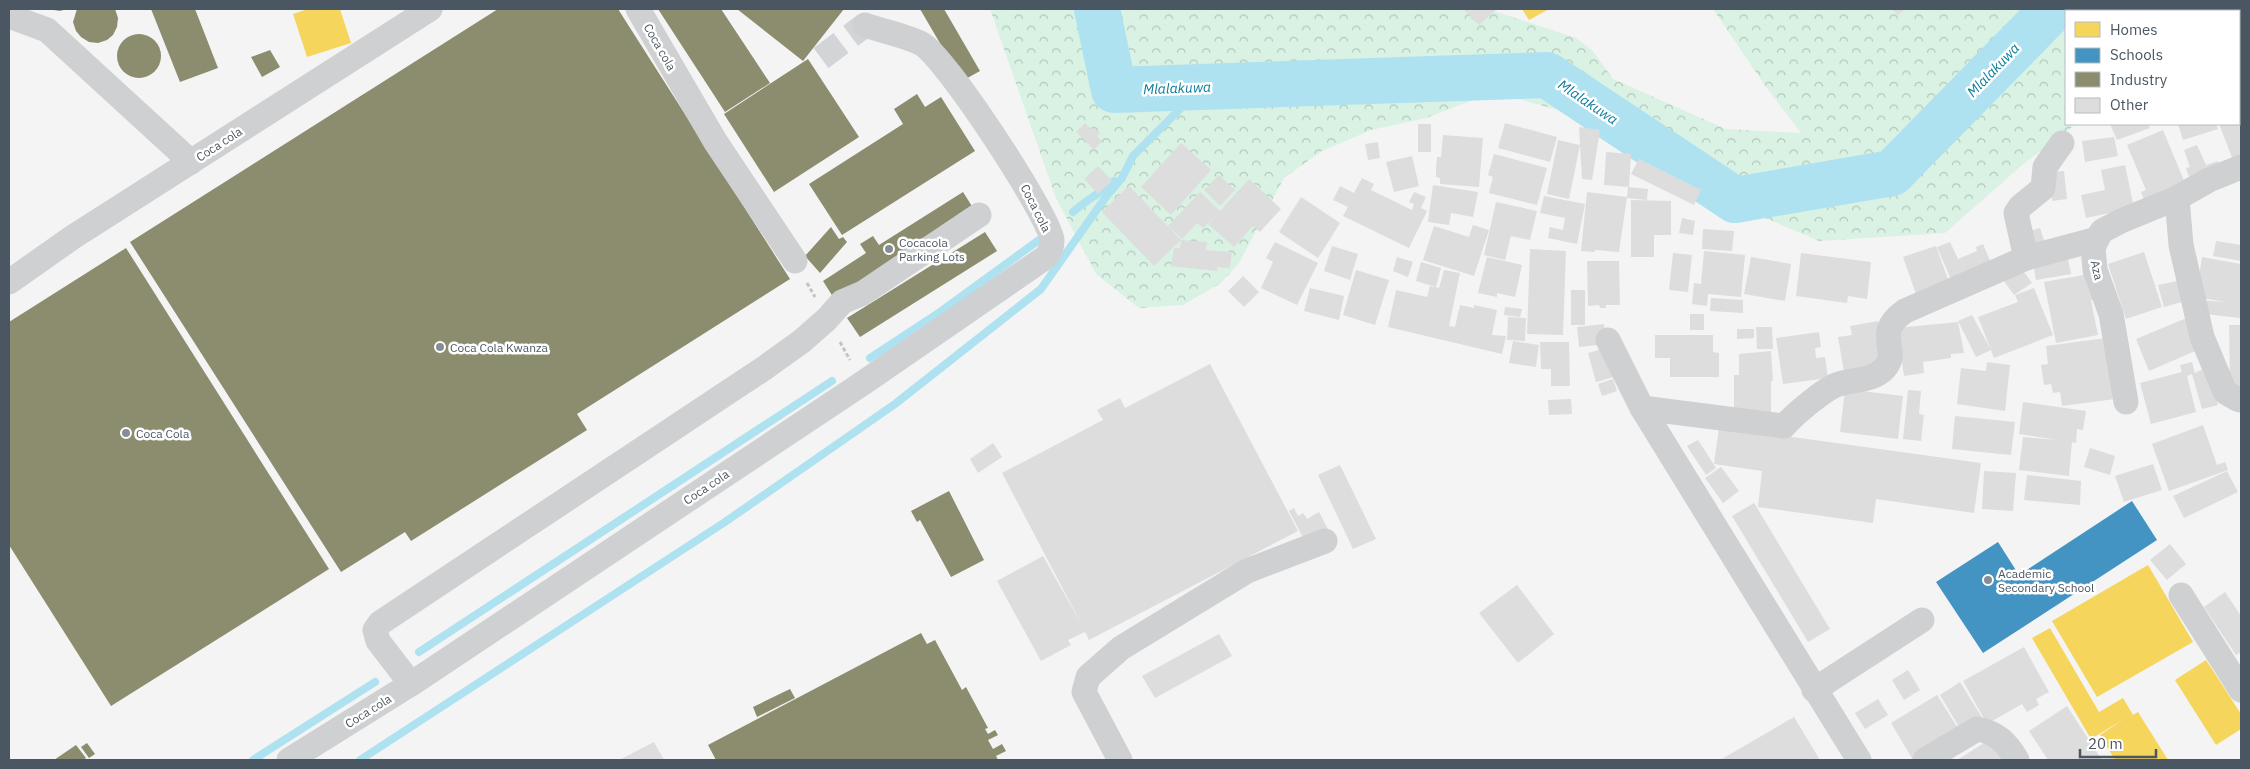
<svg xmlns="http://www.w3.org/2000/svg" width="2250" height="769" font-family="'IBM Plex Sans',sans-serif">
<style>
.forest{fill:url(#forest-crowns)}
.homes{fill:#f6d55c}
.schools{fill:#4393c3}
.industry{fill:#8c8c6e}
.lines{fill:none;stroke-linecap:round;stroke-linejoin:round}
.stream{stroke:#aee2f0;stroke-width:8}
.river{stroke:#aee2f0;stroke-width:46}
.building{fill:#ddddde}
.minor-tunnel{stroke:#d2d4d7;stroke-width:25;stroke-dasharray:25 12;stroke-linecap:butt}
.path{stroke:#bcc7c4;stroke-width:3;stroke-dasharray:4 2.5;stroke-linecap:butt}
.minor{stroke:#ced0d2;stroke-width:25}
.poi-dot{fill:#868d94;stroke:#fff;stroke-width:2}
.labels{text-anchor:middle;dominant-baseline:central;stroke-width:5;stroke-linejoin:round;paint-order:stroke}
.street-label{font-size:12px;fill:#4a5661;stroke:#fff}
.poi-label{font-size:12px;fill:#4a5661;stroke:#fff;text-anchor:start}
.water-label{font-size:14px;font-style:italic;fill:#0c7c9b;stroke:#fff}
</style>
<defs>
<pattern id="forest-crowns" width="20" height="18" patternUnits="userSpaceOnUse" patternTransform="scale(1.25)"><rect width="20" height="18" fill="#d9f2e3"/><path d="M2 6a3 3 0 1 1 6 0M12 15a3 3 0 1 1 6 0" fill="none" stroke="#b2c7bb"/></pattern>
</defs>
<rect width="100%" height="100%" fill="#f4f4f4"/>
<!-- forest -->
<polygon class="forest" points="990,9 1488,9 1576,38 1593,51 1613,79 1726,129 1801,133 1766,87 1713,9 2231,9 2211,11 2066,11 2066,124 2076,124 2021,166 1945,233 1819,241 1744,209 1720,202 1710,191 1684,170 1628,138 1568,113 1494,92 1426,118 1371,130 1322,151 1284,178 1239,263 1221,283 1183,305 1139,308 1096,274 1056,198"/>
<!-- homes -->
<g class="homes">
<polygon points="308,9 340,9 351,43 307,57 293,14"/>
<polygon points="1522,9 1549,9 1529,20"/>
<polygon points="2148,565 2193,642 2097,697 2052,621"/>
<polygon points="2050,628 2099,712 2123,698 2133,715 2138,712 2168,760 2115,760 2100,735 2124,719 2091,739 2032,638"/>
<polygon points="2206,660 2241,714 2241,729 2216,745 2175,680"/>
</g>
<!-- schools -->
<polygon class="schools" points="2132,501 2157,540 1983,653 1936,582 1998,542 2019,575"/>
<!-- industry -->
<g class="industry">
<polygon points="47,9 67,9 60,11"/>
<polygon points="77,9 115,9 118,18 117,27 113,35 107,40 98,43 89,42 81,37 76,31 73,22"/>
<polygon points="151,9 195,9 218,68 180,82"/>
<polygon points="498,9 618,9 790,279 577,414 587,430 411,541 405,532 341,572 130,242"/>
<polygon points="658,9 721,9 770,83 725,112"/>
<polygon points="737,9 844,9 803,61"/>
<polygon points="920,9 944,9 980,71 962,81"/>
<circle cx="139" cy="56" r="22"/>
<polygon points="270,50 280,67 262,77 251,57"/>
<polygon points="808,59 859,137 774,192 724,114"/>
<polygon points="917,94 925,107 941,97 975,151 842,235 809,184 903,124 894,109"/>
<polygon points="963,192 975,211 835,300 823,281 866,253 860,244 873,236 879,245"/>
<polygon points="831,227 839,239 843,237 847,242 820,273 805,256"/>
<polygon points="985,232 997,251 860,337 847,318"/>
<polygon points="126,248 329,569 111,706 9,545 9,322"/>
<polygon points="949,491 984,560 951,577 920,520 917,522 911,511"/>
<polygon points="921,633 927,644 935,640 962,690 966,687 988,728 985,729 988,734 995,730 998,735 988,740 993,749 1002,744 1006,751 996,756 998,760 716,760 708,745"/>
<polygon points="790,689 795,698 757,717 753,707"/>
<polygon points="87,743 95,754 89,758 81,747"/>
<polygon points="76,745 86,758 83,760 54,760"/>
</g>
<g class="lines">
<!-- stream -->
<g class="stream">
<path d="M1073,212C1086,200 1101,193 1114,181"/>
<polyline points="870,358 940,312 1039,240"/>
<polyline points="419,652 832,381"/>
<polyline points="253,760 375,682"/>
<polyline points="360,760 725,522 895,404 1041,289 1105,198 1122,178 1133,156 1202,87"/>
</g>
<!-- river -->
<polyline class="river" points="1097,9 1114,90 1547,75 1735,200 1892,173 2053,9"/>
</g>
<!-- building -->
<g class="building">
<polygon points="1463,9 1497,9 1479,25"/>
<polygon points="1892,9 1905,9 1898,15"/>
<polygon points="2239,110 2241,112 2241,157 2233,160 2219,124 2239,124"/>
<polygon points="1085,123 1092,130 1094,127 1100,133 1097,136 1102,141 1094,150 1076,132"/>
<polygon points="1505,123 1557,137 1550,162 1498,148"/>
<rect x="1418" y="124" width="13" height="28"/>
<polygon points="2110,124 2148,124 2150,128 2117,140"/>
<polygon points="2178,124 2216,124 2218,129 2183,140"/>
<polygon points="1579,127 1600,130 1592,180 1582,179"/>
<polygon points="2163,130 2187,188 2146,205 2141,192 2146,190 2127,145"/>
<polygon points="1443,135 1483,138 1479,187 1440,184 1440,178 1436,177 1436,168 1437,157 1441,157"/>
<polygon points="2114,137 2118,156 2085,162 2082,141"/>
<polygon points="1558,140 1580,145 1569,199 1547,194"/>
<polygon points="1378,142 1380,158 1368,160 1365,144"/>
<polygon points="1181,143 1211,170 1171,215 1141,187"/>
<polygon points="2197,145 2206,165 2218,161 2221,168 2191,183 2186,168 2190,167 2184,150"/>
<polygon points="1606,152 1631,154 1629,187 1604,185"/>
<polygon points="1494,154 1547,168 1537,205 1489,193 1493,177 1488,175"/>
<polygon points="1412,156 1419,186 1394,192 1386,162"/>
<polygon points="1639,159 1701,190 1694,205 1631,174"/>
<polygon points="2125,165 2134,208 2086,218 2081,195 2105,190 2101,170"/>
<polygon points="1098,166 1112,181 1098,194 1084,179"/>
<polygon points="2064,171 2067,199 2052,201 2048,172"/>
<polygon points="1219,175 1235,190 1220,206 1204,190"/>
<polygon points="1362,178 1374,184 1371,190 1412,210 1414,204 1409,202 1414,192 1426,197 1421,208 1427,211 1409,248 1343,216 1348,207 1333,200 1340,186 1354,193"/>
<polygon points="1249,179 1281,209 1260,232 1253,226 1234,247 1208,224 1216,215 1203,228 1197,223 1182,239 1168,226 1200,192 1220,211"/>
<polygon points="1433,185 1478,192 1473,217 1451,213 1449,225 1428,222"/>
<polygon points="1129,186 1181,240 1154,266 1102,212"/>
<polygon points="1628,187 1648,189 1647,200 1627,198"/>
<polygon points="1587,192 1627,197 1619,252 1595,250 1595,252 1581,251"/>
<polygon points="1544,196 1585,204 1577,244 1548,238 1550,227 1563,230 1565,218 1540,213"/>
<polygon points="1301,197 1340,223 1318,258 1279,232"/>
<polygon points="1631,200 1671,201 1671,235 1654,235 1654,257 1631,257"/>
<polygon points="1496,202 1537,211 1530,240 1511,236 1505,260 1484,255"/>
<polygon points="1682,218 1695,221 1693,235 1679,233"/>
<polygon points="1473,225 1489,230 1474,276 1423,260 1434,226 1469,237"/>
<polygon points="2040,228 2045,243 2034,247 2029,231"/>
<polygon points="1703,229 1734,231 1732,251 1702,249"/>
<polygon points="1181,240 1207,242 1206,250 1232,252 1230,268 1217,267 1217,271 1171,266 1174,248 1180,248"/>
<polygon points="2216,241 2241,245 2241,261 2213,256"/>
<polygon points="1275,242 1318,263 1297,305 1261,288 1273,262 1266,258"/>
<polygon points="1950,242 1958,259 1977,251 1976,247 1983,244 1993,268 1953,284 1937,247"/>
<polygon points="1332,246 1358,254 1350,280 1324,271"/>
<polygon points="1936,246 1951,288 1918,300 1903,257"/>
<polygon points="1530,249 1566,251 1563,335 1527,334"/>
<polygon points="1704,251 1745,255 1741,297 1708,294 1707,306 1692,304 1694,283 1701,284"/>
<polygon points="2144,252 2162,307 2126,319 2108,264"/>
<polygon points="1673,253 1692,255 1688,292 1669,290"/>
<polygon points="1801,253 1871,262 1867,299 1848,296 1847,303 1796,296"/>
<polygon points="2067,254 2071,274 2036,280 2032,259"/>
<polygon points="1397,257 1413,262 1408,277 1393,271"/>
<polygon points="1487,257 1522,265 1515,297 1497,293 1497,297 1478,293"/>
<polygon points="1751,257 1791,264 1785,301 1744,294"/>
<polygon points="2202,257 2241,264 2240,318 2197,313 2199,300 2226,302 2196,297"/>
<polygon points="1587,261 1619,261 1620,305 1606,305 1606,308 1600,308 1599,305 1588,306"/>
<polygon points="1421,262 1441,268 1436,287 1416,281"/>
<polygon points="2022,269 2032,283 2014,295 2004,281"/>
<polygon points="1356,270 1389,280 1375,325 1343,315"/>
<polygon points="1444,270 1460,273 1449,326 1455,327 1460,305 1474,308 1474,305 1497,310 1492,335 1506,336 1502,354 1388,327 1396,290 1427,297 1430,286 1439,288"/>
<polygon points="2095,273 2100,299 2091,300 2098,335 2056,343 2044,282"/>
<polygon points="1243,276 1259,292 1244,307 1228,291"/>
<polygon points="2177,281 2182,302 2164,307 2158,285"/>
<polygon points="1310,288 1344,296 1339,320 1304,311"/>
<polygon points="2034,288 2053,335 1994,358 1978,317 2018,302 2015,295"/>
<rect x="1571" y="290" width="14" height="35"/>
<polygon points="1711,298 1743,300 1743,313 1710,311"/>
<polygon points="1505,307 1522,309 1520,317 1504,315"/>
<rect x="1690" y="314" width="14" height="16"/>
<polygon points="1972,315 1991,350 1976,357 1958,321"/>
<polygon points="1508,317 1526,318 1525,341 1507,340"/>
<polygon points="2189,317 2202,348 2149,371 2136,339"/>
<polygon points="1878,321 1886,366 1844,372 1838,337 1852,335 1850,326"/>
<polygon points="1958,322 1964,353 1951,354 1951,358 1923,362 1924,373 1904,376 1897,328"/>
<polygon points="1604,324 1606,344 1579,347 1577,327"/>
<polygon points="2229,325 2241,325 2241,386 2230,387"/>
<polygon points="1756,327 1772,327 1773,349 1757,349"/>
<polygon points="1737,329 1754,329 1754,338 1737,339"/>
<polygon points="1819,332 1821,347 1815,348 1816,358 1825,357 1828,378 1783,384 1776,338"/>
<polygon points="1655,335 1713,335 1713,352 1719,353 1719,377 1670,377 1670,358 1655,358"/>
<polygon points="2106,338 2115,399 2062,406 2060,392 2053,393 2051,384 2044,385 2041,365 2048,364 2046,346"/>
<polygon points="1513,341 1539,345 1536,367 1509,363"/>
<polygon points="1540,342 1569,342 1570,386 1551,386 1551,369 1541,369"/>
<polygon points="1610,347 1617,376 1596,382 1588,353"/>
<polygon points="1771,351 1773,381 1771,381 1771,415 1734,414 1734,375 1739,375 1739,354"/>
<polygon points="1987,362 2010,365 2005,411 1957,404 1961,368 1986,371"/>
<polygon points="2192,362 2195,374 2196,372 2207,368 2218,405 2202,409 2192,374 2187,376 2196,412 2151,424 2140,383 2182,372 2180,365"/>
<polygon points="1210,364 1298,531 1089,640 1085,632 1068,640 1071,645 1041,661 997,581 1043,556 1083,627 1002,473 1103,420 1097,410 1120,398 1125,408"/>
<polygon points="1613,379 1617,391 1602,396 1598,384"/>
<polygon points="1845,389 1903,396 1898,439 1840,432"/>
<polygon points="1908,390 1921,391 1919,414 1924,415 1921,441 1903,439"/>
<polygon points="1571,399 1572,414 1549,415 1548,400"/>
<polygon points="2023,402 2086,411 2083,430 2077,429 2076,443 2072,442 2069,476 2019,470 2023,437 2058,440 2019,434"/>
<polygon points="1955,416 2015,422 2011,455 1952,449"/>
<polygon points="2203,425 2217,465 2225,462 2228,470 2169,491 2152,444"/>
<polygon points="1719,427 1981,463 1974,513 1876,499 1873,523 1758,507 1762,471 1714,464"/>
<polygon points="1698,440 1716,468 1706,475 1687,446"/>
<polygon points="993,443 1002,457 978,473 970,459"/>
<polygon points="2090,448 2115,456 2110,475 2084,467"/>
<polygon points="2153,464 2162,490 2124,502 2115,476"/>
<polygon points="1340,465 1376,539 1353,549 1318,475"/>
<polygon points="1721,467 1739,491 1723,503 1705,478"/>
<polygon points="1984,471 2016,473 2013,511 1982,509"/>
<polygon points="2227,471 2238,492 2184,518 2173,496"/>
<polygon points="2027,475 2081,481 2080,505 2024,500"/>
<polygon points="1754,503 1830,629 1808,642 1732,516"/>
<polygon points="1294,508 1298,516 1303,513 1307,519 1319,512 1330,533 1307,545 1289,511"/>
<polygon points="2170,544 2186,564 2167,580 2150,560"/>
<polygon points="1517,585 1554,634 1518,663 1479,613"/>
<polygon points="2225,592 2241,616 2241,652 2236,655 2204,607"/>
<polygon points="1219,634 1232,656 1155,698 1142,676"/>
<polygon points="2024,647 2049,692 2036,699 2039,705 2027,712 2022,704 1987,724 1963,681"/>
<polygon points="1908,670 1920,690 1904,700 1892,680"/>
<polygon points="1960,682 1983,719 1962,732 1940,695"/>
<polygon points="1937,695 1961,733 1913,760 1891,723"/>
<polygon points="1878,699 1888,715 1865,729 1855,713"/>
<polygon points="2067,706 2102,760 2048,760 2029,731"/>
<polygon points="1794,717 1820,760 1720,760"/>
<polygon points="1992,738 2005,760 1957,760"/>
<polygon points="654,742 664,760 619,760"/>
</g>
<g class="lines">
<!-- minor-tunnel -->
<polyline class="minor-tunnel" points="821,58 865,25"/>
<!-- path -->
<g class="path">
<polyline points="807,283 815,297"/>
<polyline points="840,342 850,360"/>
</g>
<!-- minor -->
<g class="minor">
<polyline points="638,9 715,141 795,261"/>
<polyline points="9,16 47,30 191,162"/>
<polyline points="2239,45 2241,41"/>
<polyline points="2239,88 2241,93"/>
<polyline points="2177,198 2181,245 2202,337 2225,392 2237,399 2241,400"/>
<polyline points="2026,258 2016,213 2020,207 2043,188 2045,167 2062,143"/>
<polyline points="9,282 73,237 430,9"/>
<polyline points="1608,340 1642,408 1859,760"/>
<polyline points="2126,402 2111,314 2095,270 2093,248 2097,239 2102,231 2121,221 2177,198 2209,180 2241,167"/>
<path d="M1642,408L1784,426C1794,415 1825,388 1839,384C1855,379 1873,381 1885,368C1901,349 1872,334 1905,311L2026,258L2097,239"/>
<polyline points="2181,595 2241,690"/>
<polyline points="411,684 378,641 375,630 380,623 763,369 802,341 827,319 842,302 863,293 979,215"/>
<polyline points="1814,690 1922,620"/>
<path d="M289,760L411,684L863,383L1046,257C1050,252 1052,246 1052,240C1048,213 946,58 922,44C907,36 882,31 865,25"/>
<polyline points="1120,760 1084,692 1088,677 1121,648 1247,571 1325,541"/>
<path d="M1925,760L1977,729C1996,732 2007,743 2017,760"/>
</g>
</g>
<!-- markers -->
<g class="poi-dot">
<circle cx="889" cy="249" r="5"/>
<circle cx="440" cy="347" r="5"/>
<circle cx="126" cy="433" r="5"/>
<circle cx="1988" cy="580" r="5"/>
</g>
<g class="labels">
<!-- street labels -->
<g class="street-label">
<text transform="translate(660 47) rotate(60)">Coca cola</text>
<text transform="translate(219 144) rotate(-33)">Coca cola</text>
<text transform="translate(1036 208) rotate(63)">Coca cola</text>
<text transform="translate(2097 270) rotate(77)">Aza</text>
<text transform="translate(706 487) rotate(-34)">Coca cola</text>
<text transform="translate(368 711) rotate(-32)">Coca cola</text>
</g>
<!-- poi labels -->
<g class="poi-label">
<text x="899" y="242">Cocacola<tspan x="899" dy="14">Parking Lots</tspan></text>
<text x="450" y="347">Coca Cola Kwanza</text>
<text x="136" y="433">Coca Cola</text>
<text x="1998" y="573">Academic<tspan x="1998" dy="14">Secondary School</tspan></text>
</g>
<!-- water labels -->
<g class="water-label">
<text transform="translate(1993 70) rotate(-46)">Mlalakuwa</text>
<text transform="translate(1177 88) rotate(-2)">Mlalakuwa</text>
<text transform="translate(1588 102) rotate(34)">Mlalakuwa</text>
</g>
</g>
<!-- border -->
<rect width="2250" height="769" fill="none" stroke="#4a5661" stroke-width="20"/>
<!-- legend -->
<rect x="2065" y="10" width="175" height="115" fill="#ffffff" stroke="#b7bbc0"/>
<rect x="2075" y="22" width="25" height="15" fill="#f6d55c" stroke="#b7bbc0"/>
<text x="2110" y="35" font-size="15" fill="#4a5661">Homes</text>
<rect x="2075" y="48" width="25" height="15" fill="#4393c3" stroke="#b7bbc0"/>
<text x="2110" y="60" font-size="15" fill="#4a5661">Schools</text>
<rect x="2075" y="72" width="25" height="15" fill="#8c8c6e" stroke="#b7bbc0"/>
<text x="2110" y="85" font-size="15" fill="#4a5661">Industry</text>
<rect x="2075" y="98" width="25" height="15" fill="#ddddde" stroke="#b7bbc0"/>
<text x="2110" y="110" font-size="15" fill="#4a5661">Other</text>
<!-- scale -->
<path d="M2080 749v8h76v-8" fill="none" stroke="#4a5661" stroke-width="2.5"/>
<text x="2088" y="749" font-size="15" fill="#4a5661" stroke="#ffffff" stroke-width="4" paint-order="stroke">20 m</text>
</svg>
